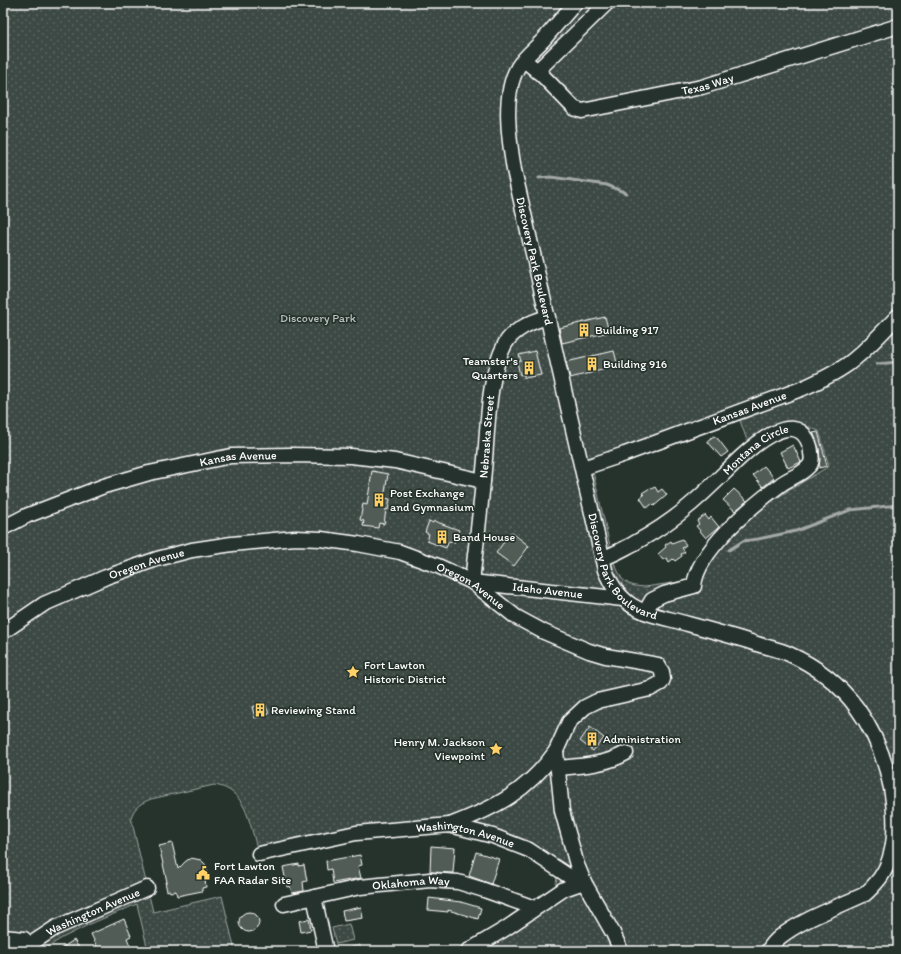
<svg xmlns="http://www.w3.org/2000/svg" width="901" height="954" font-family="Itim,sans-serif">
<style>
.park{fill:url(#park-dots);stroke:#9ea4a2;fill-rule:evenodd}
.garden{fill:#3e4944;stroke:#9ea4a2}
.lines{fill:none;stroke-linecap:round;stroke-linejoin:round}
.stream{stroke:#a4a9a7;stroke-width:3}
.building{fill:#515c57;stroke:#fff}
.minor-casing{stroke:#fff;stroke-width:17}
.minor{stroke:#26332d;stroke-width:14}
.labels{text-anchor:middle;dominant-baseline:central;stroke-width:3.5;stroke-linejoin:round;paint-order:stroke}
.street-label{font-size:12px;fill:#fff;stroke:#26332d}
.park-label{font-size:12px;fill:#bbbfbe;stroke:#26332d}
.poi-label{font-size:12px;fill:#fff;stroke:#26332d;text-anchor:start}
</style>
<defs>
<pattern id="park-dots" width="8" height="8" patternUnits="userSpaceOnUse"><rect width="8" height="8" fill="#3e4944"/><path d="M2 2h.1M6 6h.1" fill="none" stroke="#5b6460" stroke-width="1.8" stroke-linecap="round"/></pattern>
</defs>
<rect width="100%" height="100%" fill="#26332d"/>
<filter id="ink" filterUnits="userSpaceOnUse"><feTurbulence type="fractalNoise" baseFrequency=".025" numOctaves="2"/><feDisplacementMap in="SourceGraphic" scale="8" xChannelSelector="R" yChannelSelector="G"/><feConvolveMatrix kernelMatrix="1 2 1 2 8 2 1 2 1" color-interpolation-filters="sRGB"/></filter>
<g filter="url(#ink)">
<!-- park -->
<g class="park">
<path d="M3,3H898V951H459L469,946L555,889L557,877C513,846 475,833 421,832L257,848C249,822 246,789 214,785L151,799C141,803 134,807 131,818L153,912L222,896L235,951H148L137,904L88,925L62,938L41,951H3ZM739,418L748,443L794,423L803,425L819,431L829,466L757,510L716,550L699,579L645,587L635,586L629,584L622,579L614,563L593,472Z"/>
<polygon points="349,924 353,940 336,944 332,928"/>
</g>
<!-- garden -->
<polygon class="garden" points="360,945 361,951 335,951"/>
<g class="lines">
<!-- stream -->
<g class="stream">
<polyline points="539,178 551,177 607,185 626,193"/>
<polyline points="877,364 898,362"/>
<polyline points="729,550 743,541 758,539 796,531 850,510 898,505"/>
</g>
</g>
<!-- building -->
<g class="building">
<polygon points="605,317 609,332 562,343 559,328"/>
<polygon points="535,351 541,375 524,378 524,374 520,375 517,362 521,361 519,355"/>
<polygon points="614,351 618,366 570,378 566,362"/>
<polygon points="818,432 827,466 819,468 820,459 819,448 813,433"/>
<polygon points="714,436 718,439 728,452 721,457 708,442 708,440"/>
<polygon points="793,445 801,462 788,468 780,452"/>
<polygon points="764,466 774,478 763,487 753,475"/>
<polygon points="372,471 388,474 384,498 390,499 388,510 386,509 384,524 379,523 378,528 363,526 364,521 360,520 363,504 367,505"/>
<polygon points="655,487 658,492 662,489 667,495 654,506 652,504 647,508 640,498 644,495 642,493 650,488 651,489"/>
<polygon points="734,489 747,501 735,511 723,500"/>
<polygon points="705,515 709,520 711,517 719,527 706,538 696,526 699,524 697,521"/>
<polygon points="429,521 433,523 434,521 459,530 454,543 449,541 446,548 427,541 429,534 425,532"/>
<polygon points="511,532 529,546 514,566 496,553"/>
<polygon points="682,539 686,545 682,548 685,552 681,554 682,556 675,561 673,559 669,562 667,558 663,560 658,554 666,547 665,545 671,541 672,543"/>
<polygon points="265,703 269,714 255,718 252,707"/>
<polygon points="590,727 604,738 593,751 580,741"/>
<polygon points="172,843 178,869 186,861 191,858 201,860 205,864 207,868 207,873 205,880 206,887 202,888 202,891 177,896 176,891 170,892 169,890 167,891 165,882 167,882 159,846"/>
<polygon points="431,846 455,848 453,873 430,872"/>
<polygon points="476,852 499,859 491,884 469,876"/>
<polygon points="360,855 362,865 358,866 361,878 333,883 331,869 327,870 326,861"/>
<polygon points="299,864 299,866 304,865 307,881 303,882 304,891 292,893 290,886 287,887 283,867"/>
<polygon points="429,898 461,902 481,908 478,919 448,910 448,912 428,910"/>
<polygon points="361,907 363,918 344,921 342,911"/>
<circle cx="249" cy="922" r="10"/>
<polygon points="124,919 131,936 127,938 131,948 126,951 99,951 91,934"/>
<polygon points="309,919 311,930 301,932 299,921"/>
<polygon points="74,940 81,951 57,951"/>
</g>
<g class="lines">
<!-- minor casing -->
<g class="minor-casing">
<g id="minor">
<path id="s1" d="M575,3C565,15 555,26 545,38C536,48 525,56 518,67C502,94 509,140 514,170L605,570C622,613 649,613 688,624C710,630 732,636 754,643C765,647 778,649 789,654C846,679 879,728 891,788C896,817 898,853 880,878C876,883 870,890 865,894C859,897 852,900 845,903C823,913 799,922 780,937C775,941 771,946 768,951"/>
<path id="s2" d="M529,64L542,75L574,108L582,111L702,87L898,26"/>
<polyline points="537,71 607,3"/>
<path id="s3" d="M583,468L625,454L801,389C817,382 834,374 848,364C867,350 882,332 898,316"/>
<path id="s4" d="M3,528L26,516L104,486L149,473L231,456L290,455L351,456L395,461L483,481"/>
<path id="s5" d="M603,558C613,555 623,549 633,544C653,533 673,520 690,505C708,490 724,473 741,457C754,445 792,412 807,439C809,443 811,448 811,453C812,458 812,464 808,467C801,475 789,478 780,485C753,505 697,551 694,586L664,594L652,600L645,612"/>
<path id="s6" d="M472,582C476,545 481,507 484,470C488,432 487,378 505,344C513,330 532,321 548,317"/>
<path id="s7" d="M472,582L623,599"/>
<path id="s8" d="M3,632L44,604L106,577L157,559L192,550L232,544L295,538L321,539L358,544L400,552L438,566L472,582L516,617L544,632L589,651L606,656L658,665L662,672L663,679L661,683L650,689L597,701L585,707L569,722L556,751L562,811L577,865L584,882L613,933L621,951"/>
<path d="M558,768C581,766 605,765 626,753"/>
<path d="M450,825C495,808 528,791 556,751"/>
<path id="s9" d="M259,854L356,833L450,825L493,836L529,850L567,875L584,882"/>
<polyline points="314,897 326,951"/>
<path id="s10" d="M284,904L360,887L430,880L458,882L484,890L535,908"/>
<polyline points="3,937 24,939 29,944"/>
<path id="s11" d="M20,951L55,928L147,888"/>
<polyline points="468,951 505,929 564,889 584,882"/>
</g>
</g>
<!-- minor -->
<use href="#minor" class="minor"/>
</g>
</g>
<!-- icons -->
<defs>
<g id="building-bare" transform="scale(1.08)"><path d="M-4-6H4V6H1V3H-1V6H-4ZM-2.5-4.3h1.7v1.8h-1.7ZM.8-4.3h1.7v1.8H.8ZM-2.5-1h1.7V.8h-1.7ZM.8-1h1.7V.8H.8Z" fill="#ffd166" stroke="#26332d" stroke-width="2.5" paint-order="stroke"/></g>
<g id="sight-bare" transform="scale(1.08)"><path d="M0-6L1.8-2.2L6-1.7L2.9 1.2L3.7 5.4L0 3.3L-3.7 5.4L-2.9 1.2L-6-1.7L-1.8-2.2Z" fill="#ffd166" stroke="#26332d" stroke-width="2.5" paint-order="stroke"/></g>
<g id="civic-bare" transform="scale(1.08)"><path d="M-.6-6.5H3V-4.5H.6V-3L4-1V1h2V6H-6V1h2V-1L-.6-3ZM-1.2 2.5V6h2.4V2.5Z" fill="#ffd166" stroke="#26332d" stroke-width="2.5" paint-order="stroke"/></g>
</defs>
<g fill-rule="evenodd">
<use href="#building-bare" x="584" y="330"/>
<use href="#building-bare" x="592" y="364"/>
<use href="#building-bare" x="529" y="368"/>
<use href="#building-bare" x="379" y="500"/>
<use href="#building-bare" x="442" y="537"/>
<use href="#sight-bare" x="353" y="672"/>
<use href="#building-bare" x="260" y="710"/>
<use href="#building-bare" x="592" y="739"/>
<use href="#sight-bare" x="496" y="749"/>
<use href="#civic-bare" x="203" y="873"/>
</g>
<g class="labels">
<!-- street labels -->
<g class="street-label">
<text stroke="none"><textPath href="#s2" startOffset="200">Texas Way</textPath></text>
<text stroke="none"><textPath href="#s1" startOffset="284">Discovery Park Boulevard</textPath></text>
<text stroke="none"><textPath href="#s3" startOffset="177">Kansas Avenue</textPath></text>
<text stroke="none"><textPath href="#s6" startOffset="146">Nebraska Street</textPath></text>
<text stroke="none"><textPath href="#s5" startOffset="189">Montana Circle</textPath></text>
<text stroke="none"><textPath href="#s4" startOffset="247">Kansas Avenue</textPath></text>
<text stroke="none"><textPath href="#s1" startOffset="608">Discovery Park Boulevard</textPath></text>
<text stroke="none"><textPath href="#s8" startOffset="160">Oregon Avenue</textPath></text>
<text stroke="none"><textPath href="#s8" startOffset="496">Oregon Avenue</textPath></text>
<text stroke="none"><textPath href="#s7" startOffset="76">Idaho Avenue</textPath></text>
<text stroke="none"><textPath href="#s9" startOffset="210">Washington Avenue</textPath></text>
<text stroke="none"><textPath href="#s10" startOffset="129">Oklahoma Way</textPath></text>
<text stroke="none"><textPath href="#s11" startOffset="83">Washington Avenue</textPath></text>
</g>
<!-- park labels -->
<g class="park-label">
<text x="318" y="318">Discovery Park</text>
</g>
<!-- poi labels -->
<g class="poi-label">
<text x="595" y="330">Building 917</text>
<text x="518" y="361" text-anchor="end">Teamster's<tspan x="518" dy="14">Quarters</tspan></text>
<text x="603" y="364">Building 916</text>
<text x="390" y="493">Post Exchange<tspan x="390" dy="14">and Gymnasium</tspan></text>
<text x="453" y="537">Band House</text>
<text x="364" y="665">Fort Lawton<tspan x="364" dy="14">Historic District</tspan></text>
<text x="271" y="710">Reviewing Stand</text>
<text x="603" y="739">Administration</text>
<text x="485" y="742" text-anchor="end">Henry M. Jackson<tspan x="485" dy="14">Viewpoint</tspan></text>
<text x="214" y="866">Fort Lawton<tspan x="214" dy="14">FAA Radar Site</tspan></text>
</g>
</g>
<!-- margin -->
<rect width="901" height="954" fill="none" stroke="#26332d" stroke-width="16"/>
<rect x="8" y="8" width="885" height="938" fill="none" stroke="#fff" stroke-width="1.5" filter="url(#ink)"/>
</svg>
